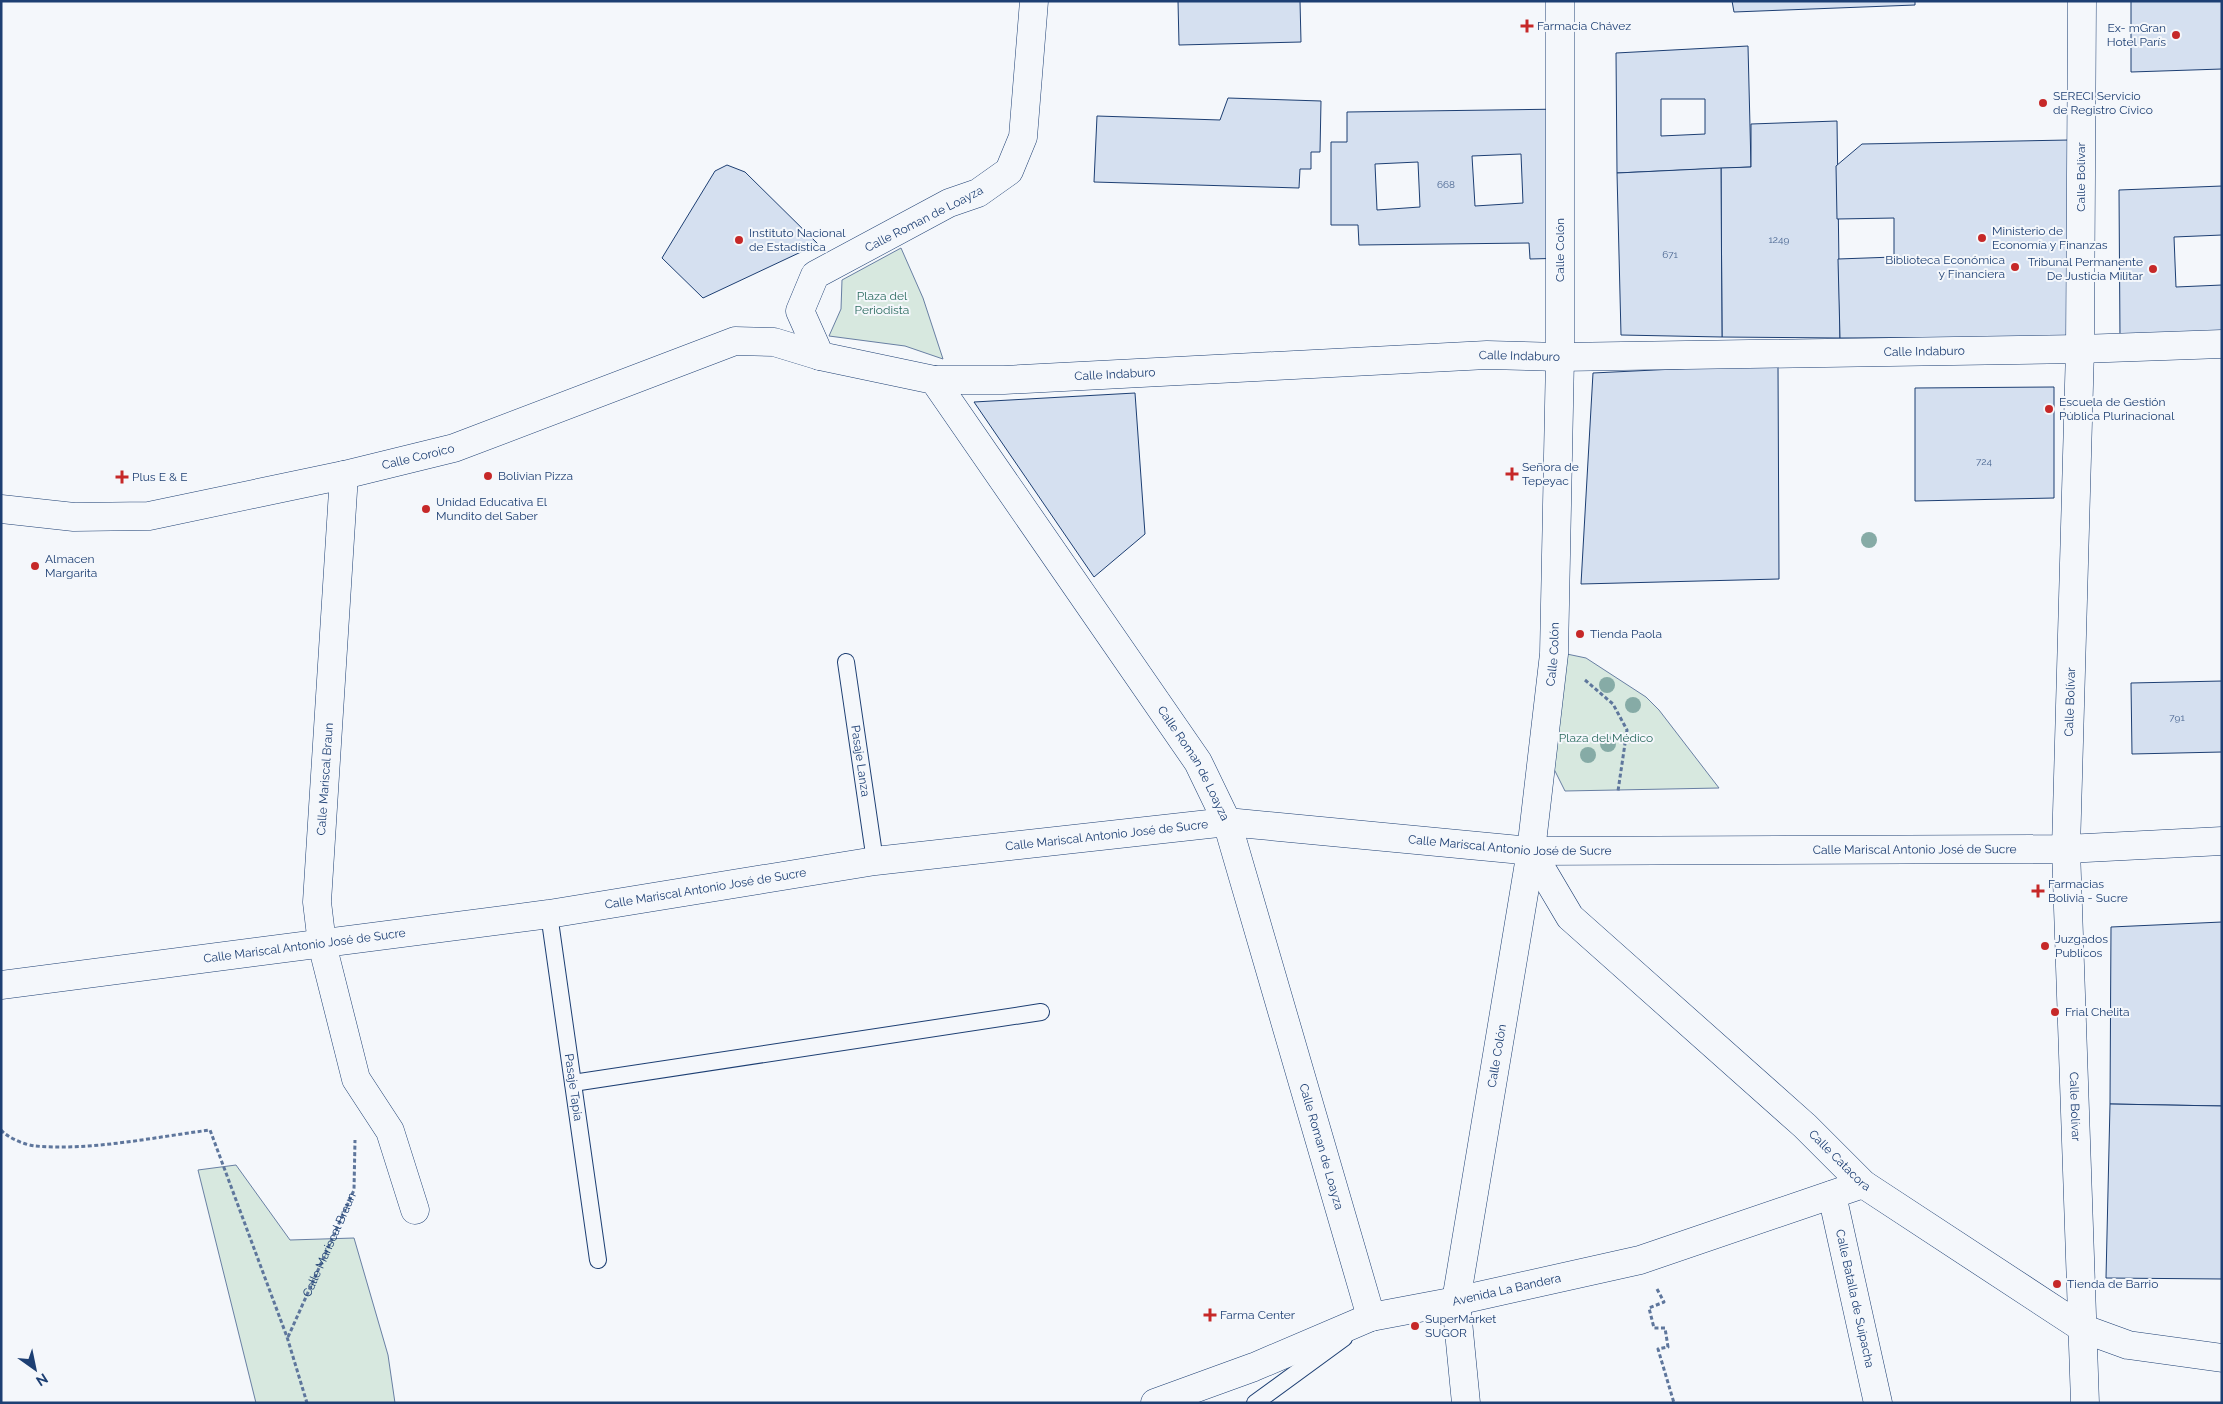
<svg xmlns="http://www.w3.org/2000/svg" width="2223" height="1404" font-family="Raleway,sans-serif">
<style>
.green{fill:#d7e8df;stroke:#687fa3}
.building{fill:#d5e0f0;stroke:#1d3f73;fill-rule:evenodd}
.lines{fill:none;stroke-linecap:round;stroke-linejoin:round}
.service-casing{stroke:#1d3f73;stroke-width:18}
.minor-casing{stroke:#1d3f73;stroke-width:29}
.secondary-casing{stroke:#1d3f73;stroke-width:29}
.primary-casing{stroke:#1d3f73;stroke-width:29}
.path{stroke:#5e769c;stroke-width:3;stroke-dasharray:4 2.5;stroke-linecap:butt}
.service{stroke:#f4f7fb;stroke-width:16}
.minor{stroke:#f4f7fb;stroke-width:28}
.secondary{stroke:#f4f7fb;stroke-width:28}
.primary{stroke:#f4f7fb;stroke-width:28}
.tree{fill:#86aba6}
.poi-dot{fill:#c62828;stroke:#f4f7fb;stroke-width:2}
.labels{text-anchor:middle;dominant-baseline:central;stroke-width:4;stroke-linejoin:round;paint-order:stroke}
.number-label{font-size:10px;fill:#4b6792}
.poi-label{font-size:12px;fill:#1d3f73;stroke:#f4f7fb;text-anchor:start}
.street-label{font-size:12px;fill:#1d3f73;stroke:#f4f7fb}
.park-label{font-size:12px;fill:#2c6c60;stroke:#f4f7fb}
</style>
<rect width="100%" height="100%" fill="#f4f7fb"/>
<!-- green -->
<g class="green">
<polygon points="901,248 923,298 943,359 905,346 829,336 841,309 842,280"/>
<polygon points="1562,653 1586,658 1646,697 1659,710 1719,788 1565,791 1554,769"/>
<polygon points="236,1165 290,1240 354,1238 388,1355 395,1403 256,1403 198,1170"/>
</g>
<!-- building -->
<g class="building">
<polygon points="1178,1 1300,1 1301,42 1179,45"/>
<polygon points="1732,1 1915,1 1915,5 1734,12"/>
<polygon points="2131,1 2222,1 2222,69 2131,72"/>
<path d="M1748,46L1751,167L1617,173L1616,53ZM1661,99H1705V134L1661,136Z"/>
<polygon points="1228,98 1321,101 1320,152 1311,152 1311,169 1300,169 1299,188 1094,182 1097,116 1220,120"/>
<path d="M1566,109L1568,258L1530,259L1529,243L1359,245L1358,225H1331V142H1347V112ZM1521,154L1523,203L1475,206L1472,156ZM1418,162L1420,207L1377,210L1375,164Z"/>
<polygon points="1837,121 1840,338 1722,337 1721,168 1751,167 1751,124"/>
<polygon points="2069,140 2073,337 1840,338 1838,259 1894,257 1894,218 1837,219 1836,166 1862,144"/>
<polygon points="727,165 745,172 818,244 703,298 662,258 715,171"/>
<polygon points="1721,168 1722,337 1621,335 1617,173"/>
<polygon points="2222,186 2222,235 2174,237 2176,287 2222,285 2222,340 2120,339 2119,190"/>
<polygon points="1778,364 1779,579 1581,584 1593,373"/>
<polygon points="2054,387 2054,498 1915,501 1915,388"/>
<polygon points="1135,393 1145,534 1094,577 974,402"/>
<polygon points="2222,681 2222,752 2132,754 2131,683"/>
<polygon points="2222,922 2222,1106 2110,1104 2111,927"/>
<polygon points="2110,1104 2222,1106 2222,1279 2106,1278"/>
</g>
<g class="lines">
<!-- service casing -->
<g class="service-casing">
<g id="service">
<path id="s2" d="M846,662L875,861"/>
<path id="s3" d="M549,914L598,1260"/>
<polyline points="573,1083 1041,1012"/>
<polyline points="1255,1403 1344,1338"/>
</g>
</g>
<!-- minor casing -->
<g class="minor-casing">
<g id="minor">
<path id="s4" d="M2082,1L2080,349L2066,849L2085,1403"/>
<path id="s5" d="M934,380H1004L1487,355L1560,357L2080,349L2222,344"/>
<polyline points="344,475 317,902 322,944 356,1079 390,1131 415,1210"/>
<path id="s6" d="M1,509L74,517L149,516L344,475L454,448L735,341L774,342L820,356"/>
<path id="s7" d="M1227,822L1371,1317"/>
<path id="s8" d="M1531,851L1570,917L1805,1126L1863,1184L2084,1329L2128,1345L2222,1358"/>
<path id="s9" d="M1832,1195L1878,1403"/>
<path id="s10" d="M1155,1403L1254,1367L1371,1317L1456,1301L1640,1260L1863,1184"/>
<path id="s11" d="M1466,1403L1456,1301L1531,851"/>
</g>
</g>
<!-- secondary casing -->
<g class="secondary-casing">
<g id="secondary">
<path id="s12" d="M1034,1L1023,137L1009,171L978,193L949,203L815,275L800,311L820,356L934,380L1198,762L1227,822"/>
<path id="s13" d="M1531,851L1554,654L1560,357V1"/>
</g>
</g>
<!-- primary casing -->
<g class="primary-casing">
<g id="primary">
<path id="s14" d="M1,985L549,914L875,861L1227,822L1531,851L2066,849L2222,841"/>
</g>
</g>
<!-- path -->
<g class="path">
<polyline points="1585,680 1613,704 1627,730 1618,791"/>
<path d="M1,1130C8,1138 25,1145 35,1146C91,1151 155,1137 210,1130L287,1337L307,1403"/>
<polyline points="1657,1289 1664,1302 1649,1308 1654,1328 1665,1328 1668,1347 1658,1349 1674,1403"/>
<path id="s1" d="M288,1337L354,1190L355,1140"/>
</g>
<!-- service -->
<use href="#service" class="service"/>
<!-- minor -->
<use href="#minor" class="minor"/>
<!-- secondary -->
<use href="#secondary" class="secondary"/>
<!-- primary -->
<use href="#primary" class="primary"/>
</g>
<!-- trees -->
<g class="tree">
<circle cx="1869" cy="540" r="8"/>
<circle cx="1607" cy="685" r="8"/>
<circle cx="1633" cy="705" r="8"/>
<circle cx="1608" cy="744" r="8"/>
<circle cx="1588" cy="755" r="8"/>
</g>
<!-- markers -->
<g class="poi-dot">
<path d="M1524.5 18.5h5v5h5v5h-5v5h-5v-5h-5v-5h5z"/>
<circle cx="2176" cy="35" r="5"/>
<circle cx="2043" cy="103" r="5"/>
<circle cx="1982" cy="238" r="5"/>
<circle cx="739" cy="240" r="5"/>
<circle cx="2015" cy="267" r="5"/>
<circle cx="2153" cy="269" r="5"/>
<circle cx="2049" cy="409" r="5"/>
<path d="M1509.5 466.5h5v5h5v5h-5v5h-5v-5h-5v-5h5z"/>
<circle cx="488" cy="476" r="5"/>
<path d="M119.5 469.5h5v5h5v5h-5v5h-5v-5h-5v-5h5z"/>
<circle cx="426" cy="509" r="5"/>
<circle cx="35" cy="566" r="5"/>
<circle cx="1580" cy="634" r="5"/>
<path d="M2035.5 883.5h5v5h5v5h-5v5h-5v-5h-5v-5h5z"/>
<circle cx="2045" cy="946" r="5"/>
<circle cx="2055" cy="1012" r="5"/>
<circle cx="2057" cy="1284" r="5"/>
<path d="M1207.5 1307.5h5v5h5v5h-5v5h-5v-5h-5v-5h5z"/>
<circle cx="1415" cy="1326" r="5"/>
</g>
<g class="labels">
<!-- number labels -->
<g class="number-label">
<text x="1446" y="184">668</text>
<text x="1779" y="239">1249</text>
<text x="1670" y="254">671</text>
<text x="1984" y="461">724</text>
<text x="2177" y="717">791</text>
</g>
<!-- poi labels -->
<g class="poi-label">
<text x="1537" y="26">Farmacia Chávez</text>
<text x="2166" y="28" text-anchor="end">Ex- mGran<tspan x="2166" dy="14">Hotel París</tspan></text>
<text x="2053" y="96">SERECI Servicio<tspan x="2053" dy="14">de Registro Cívico</tspan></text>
<text x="1992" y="231">Ministerio de<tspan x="1992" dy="14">Economía y Finanzas</tspan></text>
<text x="749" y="233">Instituto Nacional<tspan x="749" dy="14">de Estadística</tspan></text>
<text x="2005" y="260" text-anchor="end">Biblioteca Económica<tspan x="2005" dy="14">y Financiera</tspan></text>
<text x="2143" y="262" text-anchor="end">Tribunal Permanente<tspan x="2143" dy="14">De Justicia Militar</tspan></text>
<text x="2059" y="402">Escuela de Gestión<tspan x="2059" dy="14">Pública Plurinacional</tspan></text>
<text x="1522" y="467">Señora de<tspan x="1522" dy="14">Tepeyac</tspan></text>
<text x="498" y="476">Bolivian Pizza</text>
<text x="132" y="477">Plus E &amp; E</text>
<text x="436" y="502">Unidad Educativa El<tspan x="436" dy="14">Mundito del Saber</tspan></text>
<text x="45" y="559">Almacen<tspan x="45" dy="14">Margarita</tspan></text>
<text x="1590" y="634">Tienda Paola</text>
<text x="2048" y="884">Farmacias<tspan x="2048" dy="14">Bolivia - Sucre</tspan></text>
<text x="2055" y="939">Juzgados<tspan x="2055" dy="14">Publicos</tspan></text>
<text x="2065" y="1012">Frial Chelita</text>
<text x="2067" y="1284">Tienda de Barrio</text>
<text x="1220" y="1315">Farma Center</text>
<text x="1425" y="1319">SuperMarket<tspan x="1425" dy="14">SUGOR</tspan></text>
</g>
<!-- street labels -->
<g class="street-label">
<text transform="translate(2081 177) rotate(-90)">Calle Bolívar</text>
<text transform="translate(924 219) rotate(-27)">Calle Roman de Loayza</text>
<text transform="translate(1560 250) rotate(-90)">Calle Colón</text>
<text stroke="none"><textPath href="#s5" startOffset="991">Calle Indaburo</textPath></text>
<text stroke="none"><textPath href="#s5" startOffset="586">Calle Indaburo</textPath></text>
<text stroke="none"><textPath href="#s5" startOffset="181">Calle Indaburo</textPath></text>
<text stroke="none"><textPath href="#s6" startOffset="424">Calle Coroico</textPath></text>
<text stroke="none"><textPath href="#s13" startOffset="198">Calle Colón</textPath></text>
<text transform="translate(2070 702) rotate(-88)">Calle Bolívar</text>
<text stroke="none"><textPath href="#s2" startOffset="100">Pasaje Lanza</textPath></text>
<text stroke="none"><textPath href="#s12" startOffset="1062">Calle Roman de Loayza</textPath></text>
<text transform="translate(325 779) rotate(-86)">Calle Mariscal Braun</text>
<text stroke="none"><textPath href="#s14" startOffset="1116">Calle Mariscal Antonio José de Sucre</textPath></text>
<text stroke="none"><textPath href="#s14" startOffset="1521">Calle Mariscal Antonio José de Sucre</textPath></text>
<text stroke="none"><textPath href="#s14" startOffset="1926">Calle Mariscal Antonio José de Sucre</textPath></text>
<text stroke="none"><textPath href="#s14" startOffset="711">Calle Mariscal Antonio José de Sucre</textPath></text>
<text stroke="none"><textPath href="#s14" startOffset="306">Calle Mariscal Antonio José de Sucre</textPath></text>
<text stroke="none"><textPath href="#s11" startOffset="351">Calle Colón</textPath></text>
<text stroke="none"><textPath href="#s3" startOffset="175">Pasaje Tapia</textPath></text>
<text stroke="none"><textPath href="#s4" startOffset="1106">Calle Bolívar</textPath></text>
<text stroke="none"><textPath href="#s7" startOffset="338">Calle Roman de Loayza</textPath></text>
<text stroke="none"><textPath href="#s8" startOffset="440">Calle Catacora</textPath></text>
<text stroke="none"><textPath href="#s1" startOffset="101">Calle Mariscal Braun</textPath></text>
<text stroke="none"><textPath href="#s10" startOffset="371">Avenida La Bandera</textPath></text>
<text stroke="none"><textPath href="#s9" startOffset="106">Calle Batalla de Suipacha</textPath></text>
</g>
<!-- park labels -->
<g class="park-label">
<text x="882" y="296">Plaza del<tspan x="882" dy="14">Periodista</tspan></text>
<text x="1606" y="738">Plaza del Médico</text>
</g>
</g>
<!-- border -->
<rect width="2223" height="1404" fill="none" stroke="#1d3f73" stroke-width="5"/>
<!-- north arrow -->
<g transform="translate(35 1369) rotate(147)" stroke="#f4f7fb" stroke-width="4" paint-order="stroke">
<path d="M0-4L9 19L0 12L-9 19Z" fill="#1d3f73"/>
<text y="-8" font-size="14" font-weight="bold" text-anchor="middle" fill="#1d3f73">N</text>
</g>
</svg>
